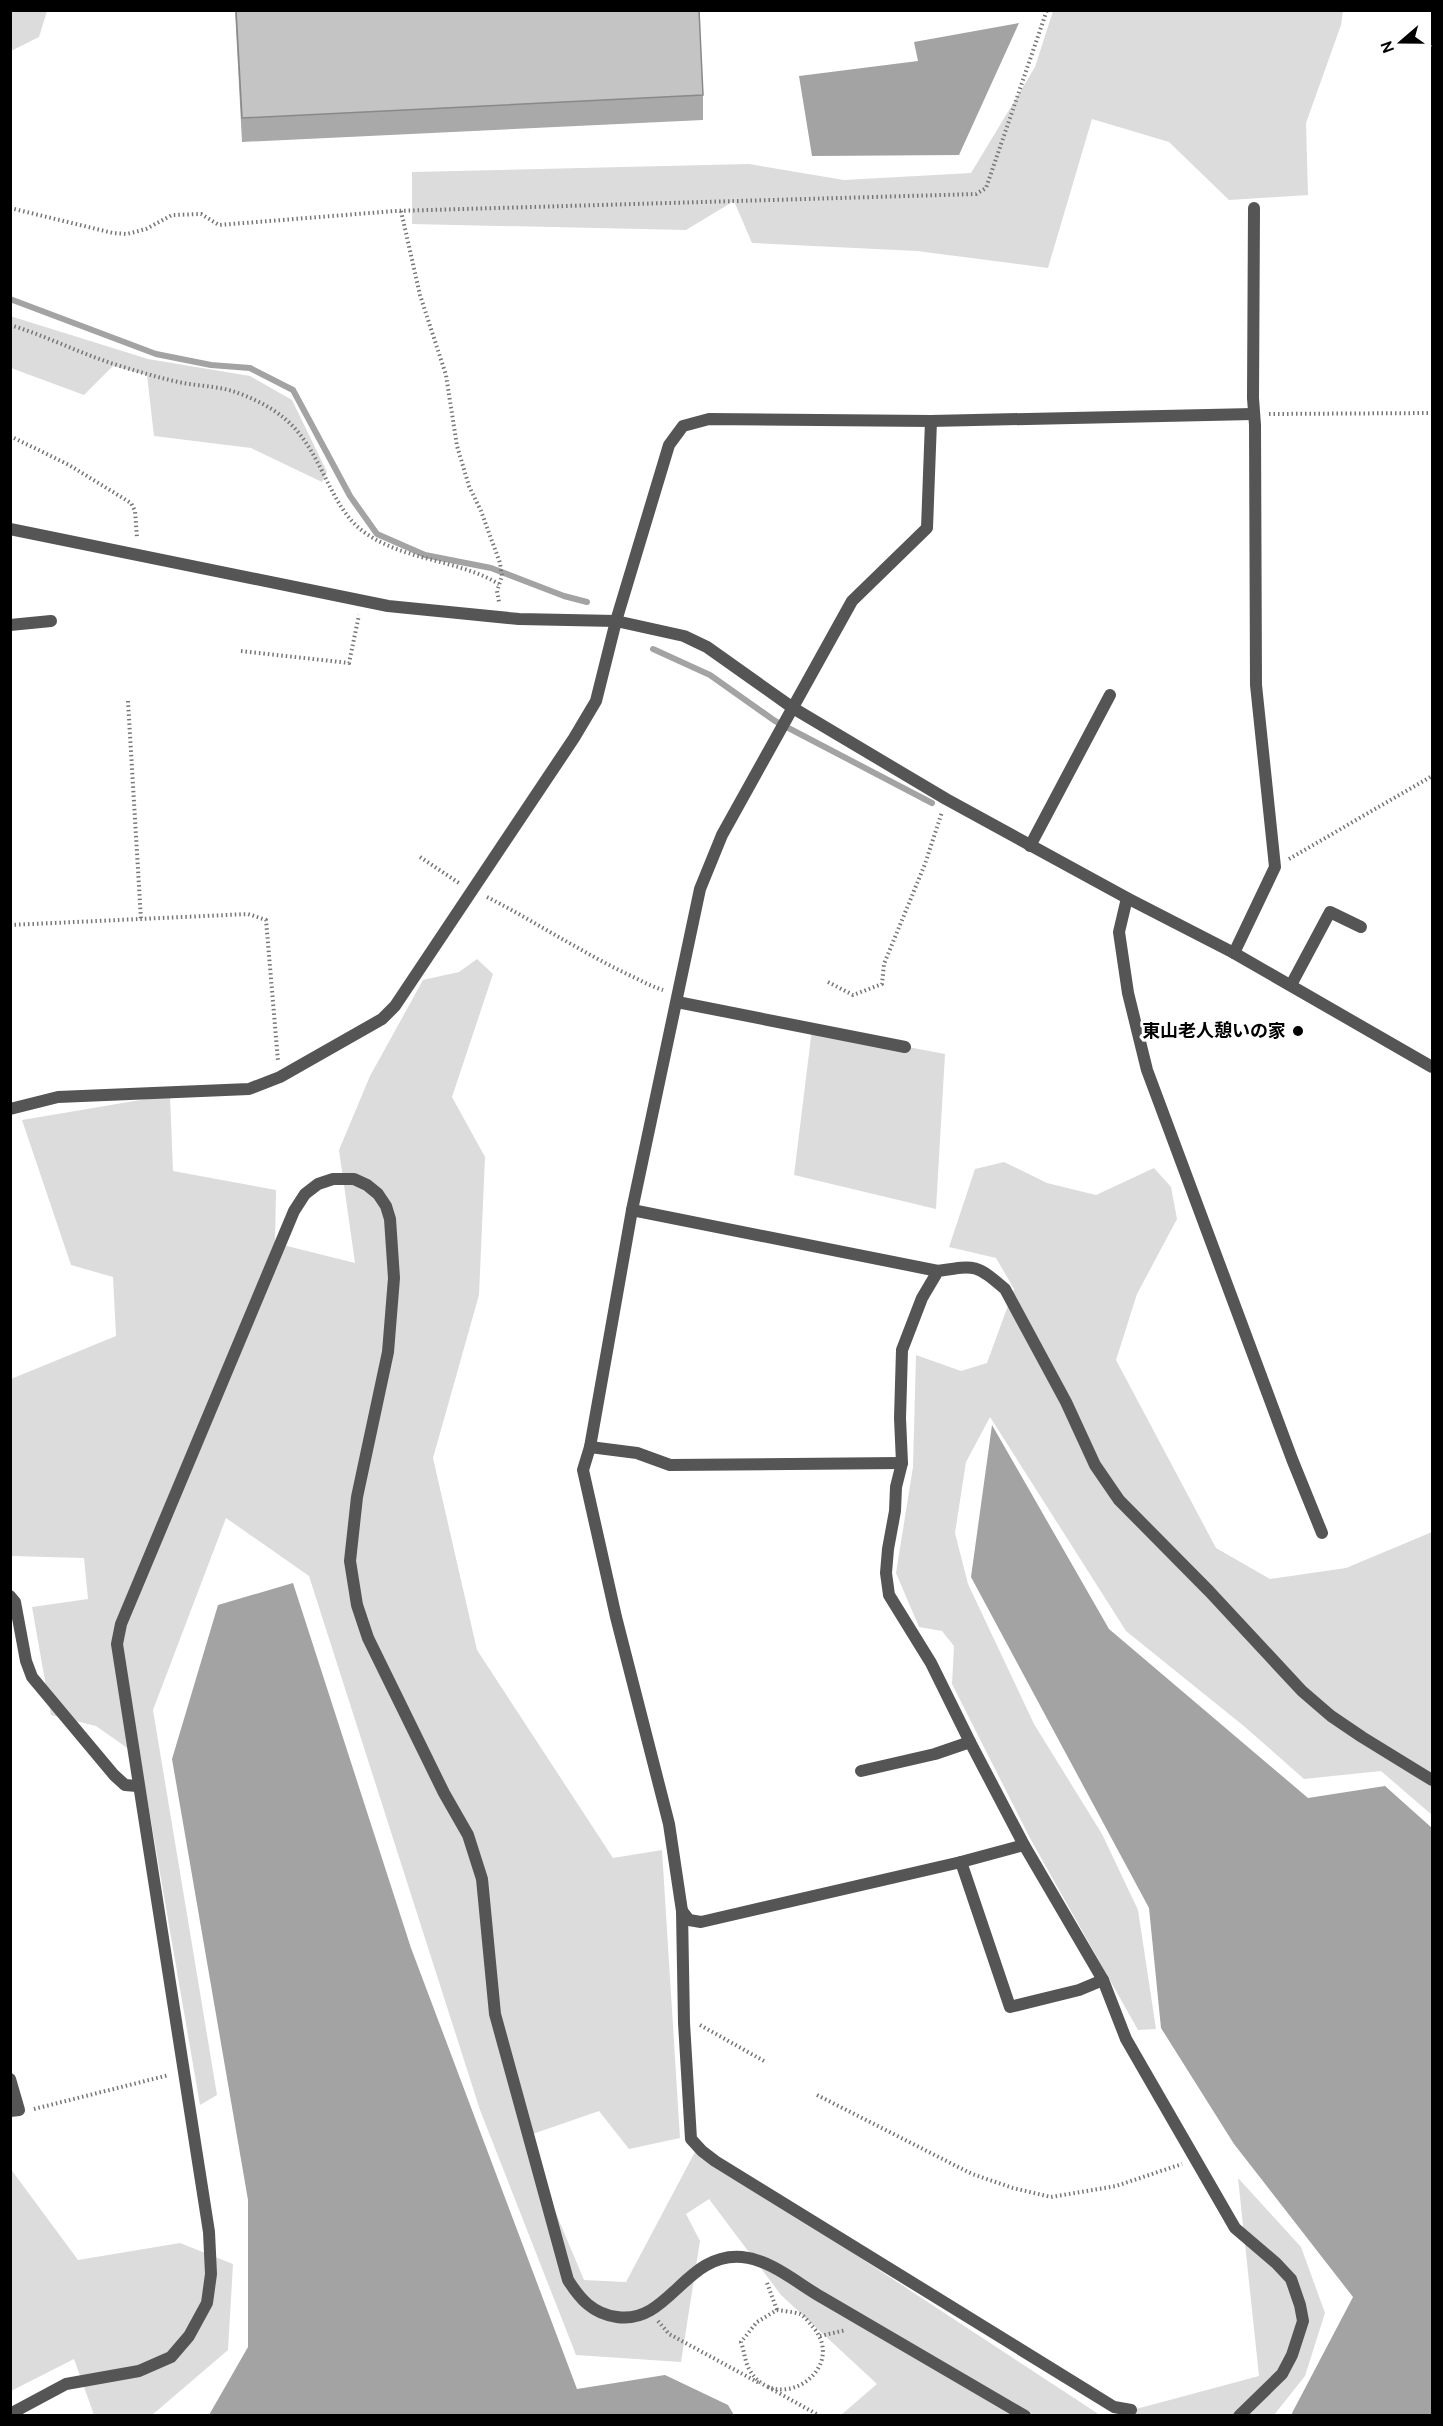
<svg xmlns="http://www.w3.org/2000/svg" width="1443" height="2426" font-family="Cabin,'Noto Sans JP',sans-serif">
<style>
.green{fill:#dcdcdc}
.water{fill:#a3a3a3}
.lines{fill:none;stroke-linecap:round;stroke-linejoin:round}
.stream{stroke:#a3a3a3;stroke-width:6}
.path{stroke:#777;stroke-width:4;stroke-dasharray:1.5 3;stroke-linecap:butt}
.pedestrian{stroke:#555;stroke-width:12}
.minor{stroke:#555;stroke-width:12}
.wall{fill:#a9a9a9}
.building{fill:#c4c4c4;stroke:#898989;stroke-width:1.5}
.poi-dot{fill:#000;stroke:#fff;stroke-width:2}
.labels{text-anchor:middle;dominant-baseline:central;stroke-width:6;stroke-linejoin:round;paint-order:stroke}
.poi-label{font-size:18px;font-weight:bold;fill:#000;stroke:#fff;text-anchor:end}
</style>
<rect width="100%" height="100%" fill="#fff"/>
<!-- green -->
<g class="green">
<polygon points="11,10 47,11 39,37 11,51"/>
<polygon points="1053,11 1343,11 1341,25 1306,123 1308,195 1229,200 1169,142 1092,119 1048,268 917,251 752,243 734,201 686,230 412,224 412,172 749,164 844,180 971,173 1035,67"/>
<polygon points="10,316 148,359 250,376 292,400 327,472 322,482 251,448 154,436 147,375 113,366 84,395 11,368"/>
<polygon points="477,959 493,974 452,1097 485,1157 479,1295 433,1458 477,1650 613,1858 662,1850 680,2138 629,2149 599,2111 524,2137 584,2280 626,2282 696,2150 1100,2415 841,2415 877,2384 781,2295 709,2199 686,2214 700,2241 681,2362 576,2355 480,2110 309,1576 226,1518 153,1710 217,2095 200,2105 140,1757 96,1726 51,1715 32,1607 88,1599 84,1558 11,1556 11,1379 116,1336 113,1277 71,1265 22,1120 170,1095 173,1171 276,1190 275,1243 355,1263 339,1150 370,1076 423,980 459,972"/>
<polygon points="812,1029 945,1054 936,1209 794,1175"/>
<polygon points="1004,1162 1047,1183 1096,1195 1154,1168 1171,1187 1177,1219 1137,1294 1116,1360 1216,1548 1270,1579 1346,1568 1432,1532 1432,1815 1381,1771 1304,1779 1245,1727 1126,1631 990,1417 966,1462 955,1533 968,1584 1034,1724 1102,1834 1138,1910 1156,2029 1138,2030 1031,1840 952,1684 954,1646 942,1631 919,1627 896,1573 913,1467 916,1355 961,1371 987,1363 1014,1289 996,1258 949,1247 975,1169"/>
<polygon points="10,2168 78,2260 180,2243 233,2264 228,2350 152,2415 94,2415 74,2359 11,2391"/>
<polygon points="1238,2178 1301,2247 1325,2313 1305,2376 1274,2415 1110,2416 1259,2376"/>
</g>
<!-- water -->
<g class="water">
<polygon points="1019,23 959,155 812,156 799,76 918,61 914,42"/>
<polygon points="992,1425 1109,1629 1308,1798 1385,1786 1432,1828 1432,2415 1291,2415 1353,2297 1234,2144 1161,2028 1149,1908 971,1577"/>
<polygon points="293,1583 411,1948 577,2389 665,2375 728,2405 734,2415 209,2415 248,2347 248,2200 172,1759 218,1605"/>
</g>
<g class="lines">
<!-- stream -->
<g class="stream">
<polyline points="10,299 156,354 211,365 250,368 293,390 350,496 377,534 425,555 491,568 564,596 587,602"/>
<polyline points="653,649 710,675 775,721 932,803"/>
</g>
<!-- path -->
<g class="path">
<polyline points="10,208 113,233 127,234 146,229 172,215 201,214 219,225 395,211 976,194 986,188 1047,10"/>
<polyline points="401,211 420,295 446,375 457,446 469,486 481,511 500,563 502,576 497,591 499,602"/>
<path d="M10,325C47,336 81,354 117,365C139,372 160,378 183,383C199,386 216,386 232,391C249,396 271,407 284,418C323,450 328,506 364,532C404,561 457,559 499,584"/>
<polyline points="1269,414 1432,413"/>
<polyline points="10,436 69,465 131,503 135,511 137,538"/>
<polyline points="241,651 349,663 359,615"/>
<polyline points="128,701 141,920"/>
<polyline points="420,857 459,883"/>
<polyline points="1289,859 1432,776"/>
<path d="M487,897C534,921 578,950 625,973C638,979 650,986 663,990"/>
<polyline points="10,925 248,914 266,920 278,1061"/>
<polyline points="828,982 853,995 882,984 884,964 925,864 942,812"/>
<polyline points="700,2025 764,2061"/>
<polyline points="817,2095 972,2174 1013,2188 1051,2197 1116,2186 1182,2164"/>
<polyline points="34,2109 169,2075"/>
<polyline points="767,2283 777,2310"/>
<path d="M777,2310C784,2311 794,2312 800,2314C805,2316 809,2323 813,2327C849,2369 777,2418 749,2369C745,2362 744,2350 741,2342L757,2322Z"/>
<polyline points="658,2321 669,2334 761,2384"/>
<polyline points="820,2336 846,2330"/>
<polyline points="768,2387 820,2416"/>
</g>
<!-- pedestrian -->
<polyline class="pedestrian" points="677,1002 905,1047"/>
<!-- minor -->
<g class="minor">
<polyline points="931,421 927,528 852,601 722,835 700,889 632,1210 590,1447 583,1470 616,1617 669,1824 682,1911 684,2023 691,2139 702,2151 715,2161 1114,2407 1131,2410"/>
<polyline points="10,529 388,606 519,619 616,621 684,636 707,647 793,708 946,799 1127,898 1234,953 1432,1067"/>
<polyline points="10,625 51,621"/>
<polyline points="1030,846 1110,695"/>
<polyline points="1127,898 1119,932 1128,993 1147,1070 1292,1459 1322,1533"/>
<polyline points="1234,953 1275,867 1256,685 1255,425 1253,398 1254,208"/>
<polyline points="1291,985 1330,912 1361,927"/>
<polyline points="10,1109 58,1097 249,1089 280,1077 382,1019 395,1006 574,738 596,701 616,621 669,445 683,426 709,419 931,421 1253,414"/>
<polyline points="632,1210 938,1271"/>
<polyline points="590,1447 637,1453 670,1465 902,1463"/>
<polyline points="10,1596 15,1602 26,1661 32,1677 114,1775 125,1785 137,1786"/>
<polyline points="861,1771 935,1754 970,1742"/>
<polyline points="961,1862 1010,2007 1079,1990 1103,1980"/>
<polyline points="682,1911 689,1920 701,1922 961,1862 1024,1845"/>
<polyline points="10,2079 19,2110 10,2111"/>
<path d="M10,2414L66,2384L139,2371L171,2357L189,2336L207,2303L211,2274L209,2232L117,1644L121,1624L294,1211L305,1194L318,1184L333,1179H354L367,1185L378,1194L386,1206L390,1219L394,1278L388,1352L357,1497L350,1561L357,1605L368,1638L444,1793L468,1835L482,1879L495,2014L568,2280C580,2299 593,2314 617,2317C669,2325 685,2252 742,2257C772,2260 798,2284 823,2298C890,2337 957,2377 1025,2416"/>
<path d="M1239,2416L1282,2374L1292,2355L1303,2321L1300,2305L1291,2279L1276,2263L1235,2228L1126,2039L1103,1980L1024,1845L970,1742L931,1663L889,1595L886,1573L888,1549L895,1511L896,1487L902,1463L900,1418L902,1350L922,1298L938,1271C975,1265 976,1264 1005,1289L1066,1402L1095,1465L1119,1500L1209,1591L1302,1691L1331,1716L1362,1737L1432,1780"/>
</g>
</g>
<!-- wall -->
<polygon class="wall" points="235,10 699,10 703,95 703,120 242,142"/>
<!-- building -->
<polygon class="building" points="236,10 699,10 703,95 242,118"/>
<!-- markers -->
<circle class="poi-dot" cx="1298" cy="1031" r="6"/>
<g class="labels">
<!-- poi labels -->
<g class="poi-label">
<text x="1286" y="1031">東山老人憩いの家</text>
</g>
</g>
<!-- border -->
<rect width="1443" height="2426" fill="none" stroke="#000000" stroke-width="24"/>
<!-- north arrow -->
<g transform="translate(1401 42) rotate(250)" stroke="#ffffff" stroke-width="4.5" paint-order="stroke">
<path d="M0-4.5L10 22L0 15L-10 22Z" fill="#000000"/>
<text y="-9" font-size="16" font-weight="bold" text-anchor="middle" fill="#000000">N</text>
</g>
</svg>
